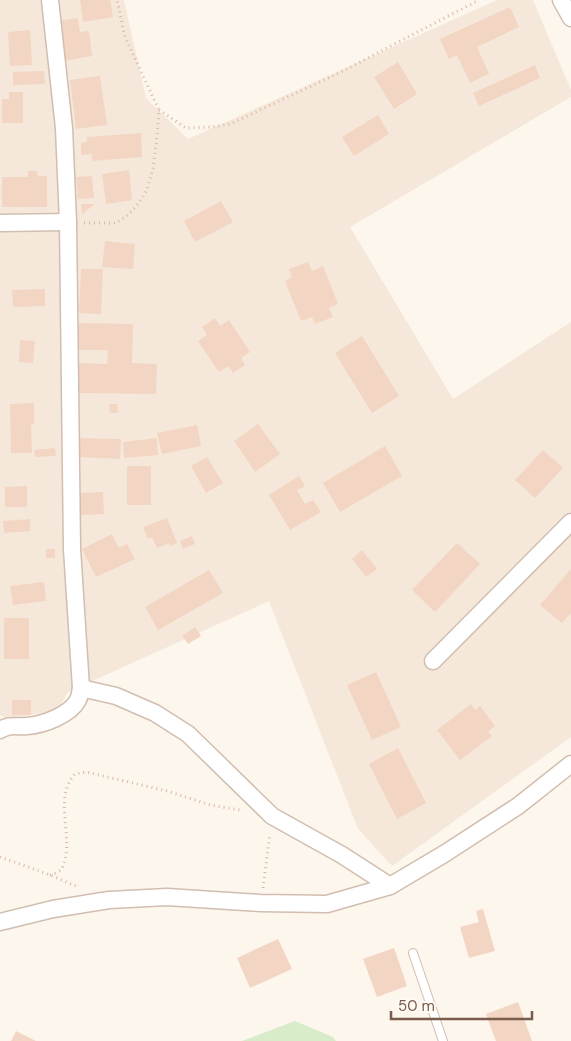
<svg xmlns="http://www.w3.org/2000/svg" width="571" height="1041" font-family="'DM Sans',sans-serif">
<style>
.residential{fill:#f5e8da}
.green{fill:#d8ecc9}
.building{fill:#f3d5c3}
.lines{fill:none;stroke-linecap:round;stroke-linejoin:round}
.lane-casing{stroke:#d1beb0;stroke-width:10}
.street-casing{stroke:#d1beb0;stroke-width:19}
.path{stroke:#d9b8a5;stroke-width:3;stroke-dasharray:1 4;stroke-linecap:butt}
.lane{stroke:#fff;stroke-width:8}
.street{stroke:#fff;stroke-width:16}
</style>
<rect width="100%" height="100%" fill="#fdf6ec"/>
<!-- residential -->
<polygon class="residential" points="0,0 124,0 146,98 188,139 497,0 533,0 571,90 571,97 350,227 453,399 571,322 571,737 392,866 358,829 269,601 68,692 58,710 8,719 0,715"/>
<!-- green -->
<polygon class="green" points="295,1021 333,1037 336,1041 242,1041"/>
<!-- building -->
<g class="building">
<polygon points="80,0 110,0 113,17 83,22"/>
<polygon points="510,7 519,27 477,47 489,74 470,83 457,55 449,59 440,39"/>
<polygon points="78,18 80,32 89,31 92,56 64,61 58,21"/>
<polygon points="30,30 32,65 10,66 8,32"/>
<polygon points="398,62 417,94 394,109 374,77"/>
<polygon points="535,65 540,78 479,106 473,93"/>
<polygon points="44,71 45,84 13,85 13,72"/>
<polygon points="100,76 107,125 76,129 70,80"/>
<polygon points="9,92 23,92 23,123 2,123 2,99 9,99"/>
<polygon points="378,115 389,134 354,156 342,137"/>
<polygon points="141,133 142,157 92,161 92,154 81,155 81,143 87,142 87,137"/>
<polygon points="129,170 132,200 106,204 102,174"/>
<polygon points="28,171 37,171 38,176 47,176 47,207 2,207 2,177 28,177"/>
<polygon points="92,176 94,198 78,199 76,177"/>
<polygon points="221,201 233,222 195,242 184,221"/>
<polygon points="81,204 95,204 82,214"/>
<polygon points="105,241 135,244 133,269 102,267"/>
<polygon points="308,262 312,271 323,266 338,304 329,308 333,317 315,324 312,317 301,321 285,281 292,277 289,269"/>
<polygon points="81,269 103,269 101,314 79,313"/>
<polygon points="45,289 45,306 13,307 12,290"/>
<polygon points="215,318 220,326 229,320 250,352 241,358 245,365 233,373 228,366 219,372 198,341 207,335 202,327"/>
<polygon points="77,323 133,324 132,363 157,364 156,394 78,393 79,363 107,364 108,350 77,350"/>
<polygon points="362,336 399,396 372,413 335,353"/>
<polygon points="20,340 35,341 33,363 19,362"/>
<polygon points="34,403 34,424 31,424 32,453 11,453 10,404"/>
<polygon points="109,404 117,404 118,413 110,413"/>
<polygon points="258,424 280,454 255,472 234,441"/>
<polygon points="197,425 201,446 162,454 157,433"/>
<polygon points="79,438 121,439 120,459 78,457"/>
<polygon points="157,438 158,455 124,458 123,442"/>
<polygon points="385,446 402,476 340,512 323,483"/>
<polygon points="55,448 56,456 35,457 34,450"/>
<polygon points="543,450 563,468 535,498 515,480"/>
<polygon points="207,457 223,483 206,493 191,466"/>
<rect x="127" y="466" width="24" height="39"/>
<polygon points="299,476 305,486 297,490 305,504 313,500 321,512 290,530 269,495"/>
<polygon points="27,486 27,507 5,507 5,487"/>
<polygon points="103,492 104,514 79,515 78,493"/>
<polygon points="167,518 177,543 170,546 169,543 157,548 152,537 148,539 143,527"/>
<polygon points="30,519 30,531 4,533 3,521"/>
<polygon points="112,534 119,548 127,544 135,559 96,577 82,549"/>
<polygon points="192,536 195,544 183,549 180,541"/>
<polygon points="457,543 480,564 435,612 412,590"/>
<rect x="46" y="549" width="9" height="9"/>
<polygon points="362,550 377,569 366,577 352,559"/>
<polygon points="571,569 571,613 562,623 540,605"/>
<polygon points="209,570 223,593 158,630 145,607"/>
<polygon points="44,582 46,601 13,605 10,586"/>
<rect x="4" y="618" width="25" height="41"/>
<polygon points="195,627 201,636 188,644 182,636"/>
<polygon points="376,672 401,727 372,740 347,685"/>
<rect x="12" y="700" width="19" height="15"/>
<polygon points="471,704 475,710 480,706 495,726 488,731 492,736 460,760 437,730"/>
<polygon points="398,748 426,803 397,819 369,764"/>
<polygon points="483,909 495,951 469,958 460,927 479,922 476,911"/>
<polygon points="278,939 292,969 250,988 237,958"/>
<polygon points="394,948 407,986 377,997 363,959"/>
<polygon points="518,1002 532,1041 496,1041 486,1014"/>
<polygon points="16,1031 36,1041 11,1041"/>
</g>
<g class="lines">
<!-- lane casing -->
<g class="lane-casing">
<polyline id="lane" points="413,953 443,1041"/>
</g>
<!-- street casing -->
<g class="street-casing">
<g id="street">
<polyline points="561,0 571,18"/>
<polyline points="0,223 68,222"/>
<polyline points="433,661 571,522"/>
<polyline points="81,688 116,696 155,713 188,734 272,816 342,855 390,886"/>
<path d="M0,730C11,724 15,727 27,726C43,725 70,715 78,700C80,696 80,692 81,688L72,549L68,222L64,128L50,0"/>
<polyline points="0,922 53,909 109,900 167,897 261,903 327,904 390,886 444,854 518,806 571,764"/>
</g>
</g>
<!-- path -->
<g class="path">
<polyline points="159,110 186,128 212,127 230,124 339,73 479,0"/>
<polyline points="84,223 116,223 128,215 139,203 147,190 153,168 157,137 159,110 125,37 117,0"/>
<polyline points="0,857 50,875 78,887"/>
<path d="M50,875C54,874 58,872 61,870C64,865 65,860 66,855C70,828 55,796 75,774L86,772L167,791L210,805L240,810"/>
<polyline points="263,888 270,834"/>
</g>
<!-- lane -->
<use href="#lane" class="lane"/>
<!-- street -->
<use href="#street" class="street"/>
</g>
<!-- scale -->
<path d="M391 1011v8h141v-8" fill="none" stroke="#7a5c4d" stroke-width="2.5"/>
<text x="398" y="1011" font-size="15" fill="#7a5c4d" stroke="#fffaf3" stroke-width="4" paint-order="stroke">50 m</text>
</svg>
